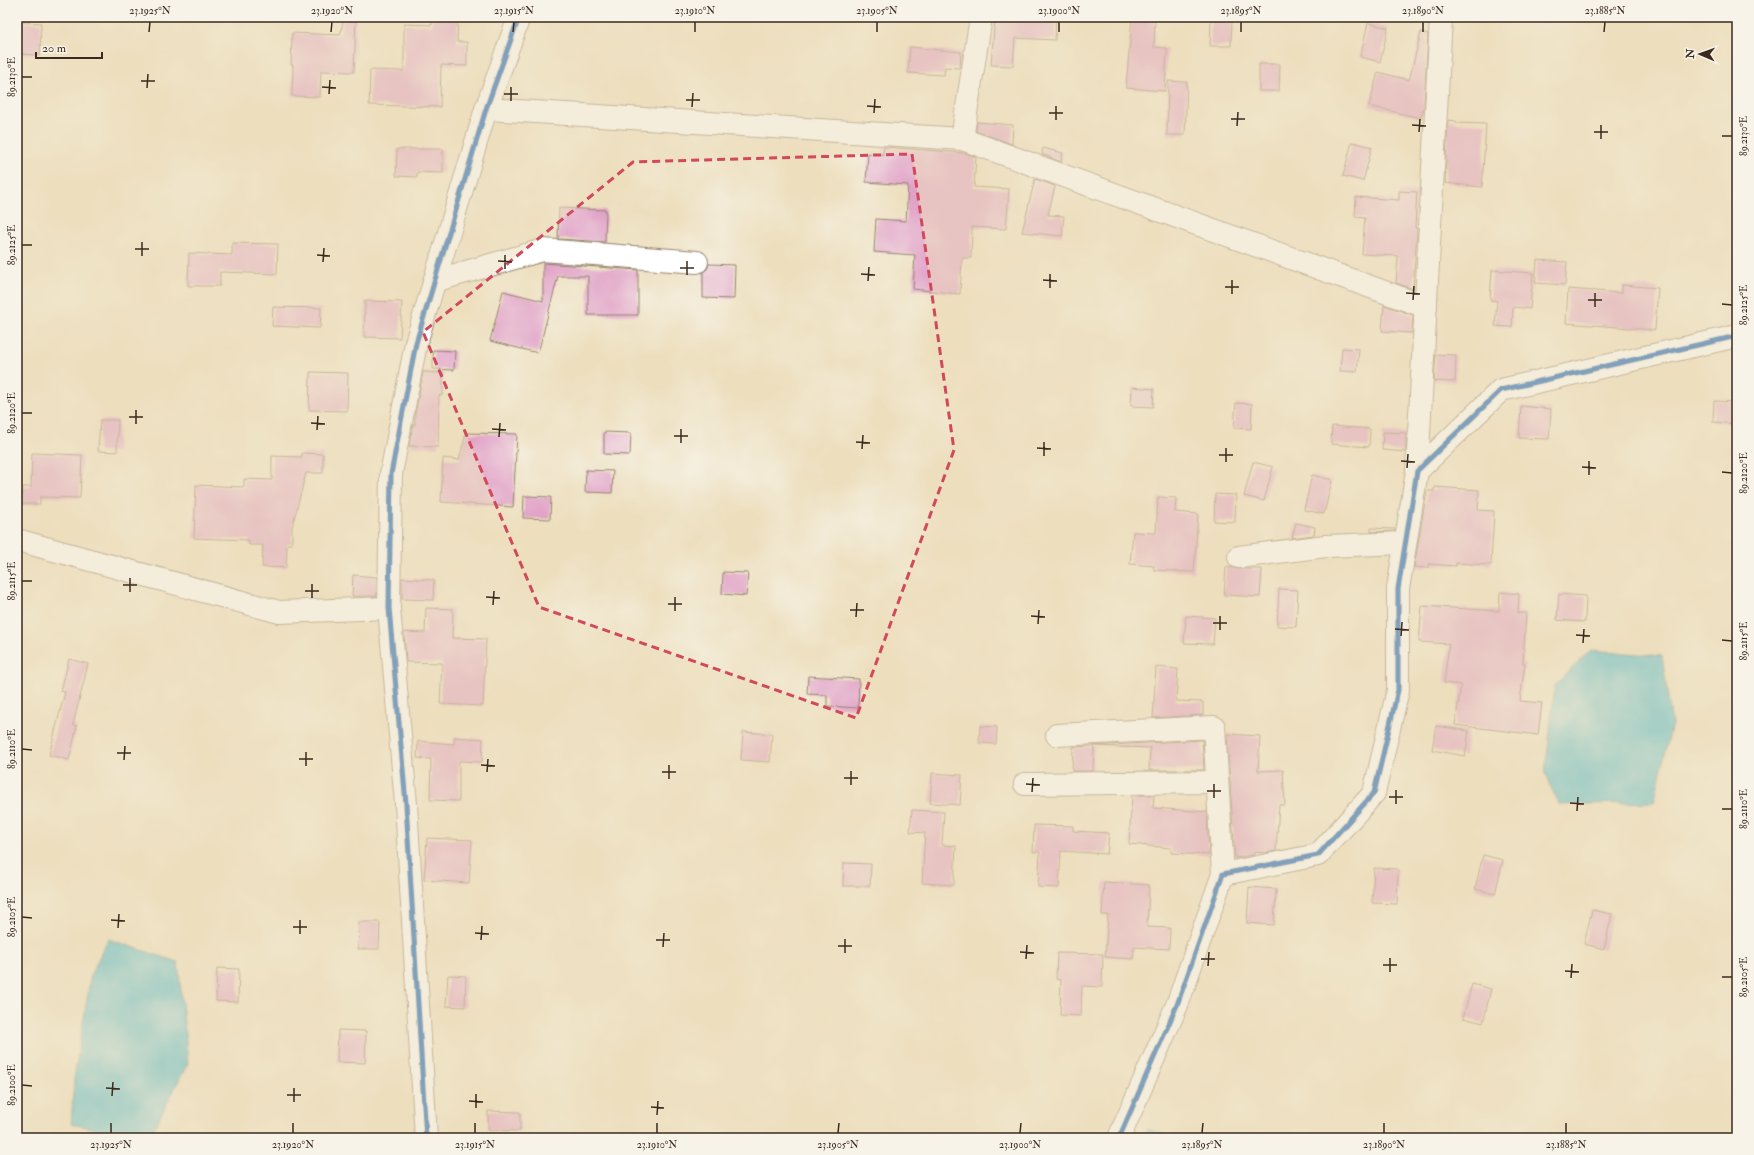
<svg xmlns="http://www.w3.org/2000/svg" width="1754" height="1155" font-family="'IM FELL Double Pica',serif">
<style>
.water{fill:#53bccf;stroke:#477376}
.building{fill:#e1a2c8}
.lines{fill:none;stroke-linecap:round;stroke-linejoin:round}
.street-casing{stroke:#94846e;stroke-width:24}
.street{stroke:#fff;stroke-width:22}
.cycleway-casing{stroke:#f7f3e8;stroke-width:8}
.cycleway{stroke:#0057b8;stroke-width:5}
.marked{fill:none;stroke:#d1495b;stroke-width:3;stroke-dasharray:8 5;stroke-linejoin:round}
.ticks{fill:none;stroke:#3b2a1e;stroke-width:1.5}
.neatline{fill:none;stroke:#3b2a1e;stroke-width:1.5}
.ticks-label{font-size:10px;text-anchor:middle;fill:#3b2a1e}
</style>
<rect width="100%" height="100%" fill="#f7f3e8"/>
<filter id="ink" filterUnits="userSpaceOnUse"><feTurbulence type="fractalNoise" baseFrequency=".025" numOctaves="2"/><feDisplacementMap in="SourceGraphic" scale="8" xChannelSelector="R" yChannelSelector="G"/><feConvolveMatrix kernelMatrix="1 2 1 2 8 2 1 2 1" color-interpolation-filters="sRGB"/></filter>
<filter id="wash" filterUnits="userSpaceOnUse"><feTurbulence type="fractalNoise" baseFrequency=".012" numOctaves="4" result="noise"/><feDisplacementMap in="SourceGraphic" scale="16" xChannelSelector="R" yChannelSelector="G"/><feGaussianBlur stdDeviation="0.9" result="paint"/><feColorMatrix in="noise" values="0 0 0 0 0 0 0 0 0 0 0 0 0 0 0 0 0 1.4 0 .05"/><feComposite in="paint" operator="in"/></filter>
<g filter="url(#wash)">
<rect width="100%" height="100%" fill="#eddfbe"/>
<!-- water -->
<g class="water">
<polygon points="1591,650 1662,656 1672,724 1654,802 1559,805 1545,774 1555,685"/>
<polygon points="108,939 178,962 188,1063 149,1138 138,1138 71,1124 74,1079 91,974"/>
<polygon points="1147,1129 1173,1138 1142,1138"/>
</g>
<g id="blocks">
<!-- building -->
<g class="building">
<polygon points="344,17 356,17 354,72 321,71 320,97 292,96 293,65 291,65 292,33 340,35"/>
<polygon points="432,17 458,18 457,42 467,42 467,66 441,65 440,107 369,105 370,70 404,71 404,24 432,25"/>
<polygon points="995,17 1056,17 1055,40 1015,38 1013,66 991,65"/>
<polygon points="1132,17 1155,17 1154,47 1167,48 1165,91 1126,88"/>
<polygon points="1211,19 1232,19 1231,46 1210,46"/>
<polygon points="17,22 41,23 40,55 17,54"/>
<polygon points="1368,23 1388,28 1380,62 1360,57"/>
<polygon points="1421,32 1428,34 1424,107 1421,118 1369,106 1378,72 1409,80"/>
<polygon points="910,47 961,52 960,68 945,67 944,75 908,73"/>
<polygon points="1259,64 1280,64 1279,91 1259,91"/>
<polygon points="1168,81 1187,82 1185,135 1167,135"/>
<polygon points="1448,120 1456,121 1456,123 1486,124 1482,187 1445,183"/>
<polygon points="977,122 1013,125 1012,144 976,131"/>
<polygon points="1352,142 1372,147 1363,181 1343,176"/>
<polygon points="884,147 965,153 976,157 974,187 1009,189 1006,229 972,227 971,258 962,258 960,294 913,289 915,255 874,252 876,219 906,221 908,185 866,182 868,153 883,154"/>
<polygon points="1043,148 1063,153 1061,162 1042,154"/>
<polygon points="397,149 443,149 443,173 417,172 417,177 396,176"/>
<polygon points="1035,179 1055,186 1048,215 1064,216 1062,236 1022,232"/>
<polygon points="1399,191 1417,192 1415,228 1417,228 1413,289 1396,283 1398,256 1362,254 1365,218 1355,217 1356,197 1399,200"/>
<polygon points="559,208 606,210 605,242 558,239"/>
<polygon points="232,243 278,244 277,274 220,272 220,286 188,286 189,253 232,255"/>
<polygon points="1537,260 1567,262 1565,285 1535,283"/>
<polygon points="543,263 638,270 638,315 588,315 588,276 558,276 538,353 490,341 503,291 543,301"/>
<polygon points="709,264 735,265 734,299 703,298 703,272 707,269"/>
<polygon points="1492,270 1533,273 1530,309 1513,307 1512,327 1495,326 1497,301 1490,300"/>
<polygon points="1622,285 1658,288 1655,330 1566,323 1568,289 1622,293"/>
<polygon points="365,301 402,302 400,338 364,337"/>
<polygon points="1384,305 1413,315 1412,333 1382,331"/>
<polygon points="273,307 321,308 320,328 272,326"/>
<polygon points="1342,348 1359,349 1357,372 1340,371"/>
<polygon points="433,350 455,351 454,370 433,369"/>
<polygon points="1436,354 1456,355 1455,382 1434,381"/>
<polygon points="310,372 348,373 347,411 309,410"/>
<polygon points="423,372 443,373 443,395 439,395 438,447 409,446 413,425 415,425 415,415"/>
<polygon points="1132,387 1154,389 1153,407 1131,406"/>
<polygon points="1714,401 1737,402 1737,424 1713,422"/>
<polygon points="1236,403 1252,404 1251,429 1234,428"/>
<polygon points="1521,406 1551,409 1549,439 1519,438"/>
<polygon points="100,420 118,420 117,452 98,451"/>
<polygon points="1332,426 1370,429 1369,447 1331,444"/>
<polygon points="604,432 631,433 630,455 604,454"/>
<polygon points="1383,432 1406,433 1406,452 1382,450"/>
<polygon points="466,433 517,434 513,507 441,502 443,458 459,460"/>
<polygon points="32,453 82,455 80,498 40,497 40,504 22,504 23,487 31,487"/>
<polygon points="302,453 323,454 323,473 306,473 292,527 292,544 287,544 286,568 262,567 263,545 249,545 249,540 194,538 196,485 244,487 244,479 272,480 272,456 302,457"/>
<polygon points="1253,462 1273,467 1264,501 1244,496"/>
<polygon points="586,470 613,471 612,493 585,492"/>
<polygon points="1312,475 1332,480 1324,514 1304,510"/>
<polygon points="1435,487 1479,490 1478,510 1494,511 1491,565 1456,563 1456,566 1428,564 1428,568 1414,567 1427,491 1434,491"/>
<polygon points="1215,494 1236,495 1235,522 1214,521"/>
<polygon points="524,496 551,497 550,519 523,518"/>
<polygon points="1158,497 1176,498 1175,512 1198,514 1194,572 1154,570 1154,566 1130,564 1133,532 1156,533"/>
<polygon points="1296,523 1315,527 1314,535 1292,538"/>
<polygon points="1371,528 1395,529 1395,531 1371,532"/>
<polygon points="1226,567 1240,569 1262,569 1260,597 1224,595"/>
<polygon points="723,572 748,573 746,596 722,594"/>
<polygon points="353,575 377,577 377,596 352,596"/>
<polygon points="402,578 434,580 433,600 402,599"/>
<polygon points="1279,589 1298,590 1296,627 1277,626"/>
<polygon points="1500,592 1519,594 1518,613 1526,613 1523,663 1525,663 1520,701 1542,703 1538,735 1455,725 1461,685 1444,683 1449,644 1419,642 1422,606 1499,611"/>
<polygon points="1559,594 1586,596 1585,622 1557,620"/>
<polygon points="426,608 453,609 452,638 486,639 483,706 440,704 442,663 406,662 404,632 425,633"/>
<polygon points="1186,616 1215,618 1213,644 1184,643"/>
<polygon points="69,659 88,664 73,725 77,726 69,760 49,755 65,692 61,691"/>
<polygon points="1156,667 1178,669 1176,701 1203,702 1203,715 1153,718"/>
<polygon points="808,676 859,679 858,708 827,706 827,695 807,694"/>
<polygon points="980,726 997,727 996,744 979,743"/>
<polygon points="1436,726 1469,731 1465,756 1432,750"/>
<polygon points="743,732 772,734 770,762 741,760"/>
<polygon points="1227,734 1260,736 1258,771 1283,770 1285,805 1279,805 1276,851 1265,853 1254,852 1254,855 1235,858"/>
<polygon points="454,737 483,739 482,762 459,761 459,801 430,800 431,759 417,758 418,741 454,744"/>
<polygon points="1202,740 1204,770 1149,770 1150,748 1094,746 1093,771 1072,771 1073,747"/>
<polygon points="932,773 962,775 960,805 930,803"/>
<polygon points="1132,795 1154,795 1153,808 1207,812 1209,855 1171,853 1171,848 1129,844"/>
<polygon points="912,810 944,812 942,845 956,846 954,885 922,883 925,833 910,832"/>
<polygon points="1034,825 1073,826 1073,831 1109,833 1107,854 1061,851 1059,888 1038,887 1040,852 1033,852"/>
<polygon points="427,838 472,840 469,883 424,880"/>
<polygon points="1483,855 1503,860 1495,894 1475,889"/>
<polygon points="844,863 871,864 870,886 843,886"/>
<polygon points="1374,868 1398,869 1397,904 1372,903"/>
<polygon points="1104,882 1149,885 1147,927 1170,928 1169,949 1134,947 1133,959 1105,957 1108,915 1102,915"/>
<polygon points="1249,887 1276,889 1274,925 1247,923"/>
<polygon points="1592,910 1612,914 1604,949 1584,944"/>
<polygon points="359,922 380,922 379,949 358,949"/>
<polygon points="1057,953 1103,954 1102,987 1082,986 1081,1016 1060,1015 1061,980 1056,979"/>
<polygon points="217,968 239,969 238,1002 216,1001"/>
<polygon points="448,975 466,976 465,1007 446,1006"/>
<polygon points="1472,984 1491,989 1483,1023 1463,1018"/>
<polygon points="338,1030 366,1031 365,1063 337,1062"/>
<polygon points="488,1111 520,1112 520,1131 488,1130"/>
</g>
</g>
</g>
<g filter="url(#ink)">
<use href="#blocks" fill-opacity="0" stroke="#94846e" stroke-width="1"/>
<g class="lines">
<!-- street casing -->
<g class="street-casing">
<g id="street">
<polyline points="486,109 962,139 1426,307"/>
<polyline points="962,139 981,17"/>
<polyline points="434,281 543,250 697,262"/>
<polyline points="1417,471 1441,17"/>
<polyline points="17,540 279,612 389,608"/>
<polyline points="1239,557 1326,546 1405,543"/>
<polyline points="1057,735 1214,727 1223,874"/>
<polyline points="1025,784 1217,782"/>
<polyline points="426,1138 406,804 389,608 391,474 416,343 486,109 519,17"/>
<polyline points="1119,1138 1177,1005 1223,874 1318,855 1374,793 1398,690 1398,589 1417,471 1501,390 1737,336"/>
</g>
</g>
<!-- street -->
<use href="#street" class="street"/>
<!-- cycleway casing -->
<g class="cycleway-casing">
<g id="cycleway">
<polyline points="426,1138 406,804 389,608 391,474 416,343 486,109 519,17"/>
<polyline points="1119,1138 1177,1005 1223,874 1318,855 1374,793 1398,690 1398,589 1417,471 1501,390 1737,336"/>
</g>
</g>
<!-- cycleway -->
<use href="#cycleway" class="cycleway"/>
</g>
</g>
<!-- marked area -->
<path d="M0 0H1754V1155H0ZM912,154L954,450L856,718L539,607L423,332L633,162Z" fill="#eddfbe" fill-opacity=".55" fill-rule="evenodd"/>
<path class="marked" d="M912,154L954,450L856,718L539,607L423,332L633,162Z"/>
<!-- ticks -->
<path class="ticks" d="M149,32L150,22M331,32L332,22M513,32L514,22M695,32V22M877,32V22M1059,32V22M1241,32V22M1423,32V22M1604,32L1605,22M22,77H32M141,81H155M322,87L336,88M147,88L148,74M329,94L330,80M504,94H518M686,100H700M511,101V87M867,106L881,107M692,107L693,93M874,113L875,99M1049,113H1063M1231,119H1245M1056,120V106M1412,125L1426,126M1237,126L1238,112M1419,132L1420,119M1594,132H1608M1722,136H1732M1601,139V125M22,245H32M135,249H149M317,255L330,256M142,256V242M498,261L512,262M323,262L324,248M680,268H694M505,269V255M861,274L875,275M687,275V261M1043,280L1057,281M868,281L869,267M1225,287H1239M1050,288V274M1406,293L1420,294M1232,294V280M1413,300L1414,286M1588,300H1602M1722,304L1732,305M1595,307V293M22,413H32M129,417H143M311,423L325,424M136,424V410M492,429L506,430M317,430L318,416M674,436H688M499,437L500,423M856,442L870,443M681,443V429M1037,448L1051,449M862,449L863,435M1219,455H1233M1044,456V442M1401,461L1415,462M1226,462V448M1582,467L1596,468M1407,468L1408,454M1722,472L1732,473M1589,475V461M22,581H32M123,585H137M305,591H319M130,592V578M486,597L500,598M312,598V584M668,604H682M493,605L494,591M850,610H864M675,611V597M1031,616L1045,617M856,617L857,603M1213,623H1227M1038,624L1039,610M1395,629L1409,630M1220,630V616M1576,635L1590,636M1401,636L1402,622M1722,640L1732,641M1583,643L1584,629M22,749L32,750M117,753H131M299,759H313M124,760L125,746M481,765L495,766M306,766V752M487,772L488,759M662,772H676M844,778H858M669,779V765M1026,784L1040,785M851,785V771M1207,791H1221M1032,792L1033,778M1389,797H1403M1214,798V784M1570,803L1584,804M1396,804V790M1722,809H1732M1577,811L1578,797M22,917L32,918M111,920L125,921M293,927H307M118,928L119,914M475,933L489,934M300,934V920M481,940L482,926M656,940H670M838,946H852M663,947L664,933M1020,952L1034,953M845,953V939M1026,959L1027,945M1201,959H1215M1383,965H1397M1208,966L1209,952M1565,971L1579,972M1390,972V958M1722,977H1732M1571,978L1572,964M22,1085L32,1086M106,1088L120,1089M287,1095H301M112,1096L113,1082M469,1101L483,1102M294,1102V1088M651,1107L664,1108M476,1108V1094M657,1115L658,1101M111,1133V1123M293,1133V1123M475,1133V1123M657,1133V1123M838,1133L839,1123M1020,1133L1021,1123M1202,1133L1203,1123M1384,1133V1123M1566,1133V1123"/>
<!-- margin -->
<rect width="1754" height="1155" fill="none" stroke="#f7f3e8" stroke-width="44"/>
<!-- north arrow -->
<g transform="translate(1700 54) rotate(272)" stroke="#f7f3e8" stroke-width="3" paint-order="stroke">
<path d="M0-3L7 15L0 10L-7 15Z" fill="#3b2a1e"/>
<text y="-6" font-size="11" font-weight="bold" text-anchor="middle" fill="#3b2a1e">N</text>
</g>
<!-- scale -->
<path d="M36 52v6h66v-6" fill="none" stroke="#3b2a1e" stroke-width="2"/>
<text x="42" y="52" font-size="12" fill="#3b2a1e" stroke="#f7f3e8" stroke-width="3" paint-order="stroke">20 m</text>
<rect x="22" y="22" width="1710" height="1111" class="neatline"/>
<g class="ticks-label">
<text x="150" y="14">23.1925°N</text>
<text x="332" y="14">23.1920°N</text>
<text x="514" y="14">23.1915°N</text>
<text x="695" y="14">23.1910°N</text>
<text x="877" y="14">23.1905°N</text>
<text x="1059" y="14">23.1900°N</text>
<text x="1241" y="14">23.1895°N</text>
<text x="1423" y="14">23.1890°N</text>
<text x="1605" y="14">23.1885°N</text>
<text transform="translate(11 77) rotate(-90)" y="4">89.2130°E</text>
<text transform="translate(1743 136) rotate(-90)" y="4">89.2130°E</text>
<text transform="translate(11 245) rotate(-90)" y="4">89.2125°E</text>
<text transform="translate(1743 305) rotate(-90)" y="4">89.2125°E</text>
<text transform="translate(11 413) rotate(-90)" y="4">89.2120°E</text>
<text transform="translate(1743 473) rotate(-90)" y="4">89.2120°E</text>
<text transform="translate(11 581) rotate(-90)" y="4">89.2115°E</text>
<text transform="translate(1743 641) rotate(-90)" y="4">89.2115°E</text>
<text transform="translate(11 749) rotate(-90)" y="4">89.2110°E</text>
<text transform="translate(1743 809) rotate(-90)" y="4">89.2110°E</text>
<text transform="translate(11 917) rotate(-90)" y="4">89.2105°E</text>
<text transform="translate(1743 977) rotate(-90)" y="4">89.2105°E</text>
<text transform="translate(11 1085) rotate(-90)" y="4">89.2100°E</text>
<text x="111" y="1148">23.1925°N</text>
<text x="293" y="1148">23.1920°N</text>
<text x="475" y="1148">23.1915°N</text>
<text x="657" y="1148">23.1910°N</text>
<text x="838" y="1148">23.1905°N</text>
<text x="1020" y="1148">23.1900°N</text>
<text x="1202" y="1148">23.1895°N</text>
<text x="1384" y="1148">23.1890°N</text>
<text x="1566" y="1148">23.1885°N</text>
</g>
</svg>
